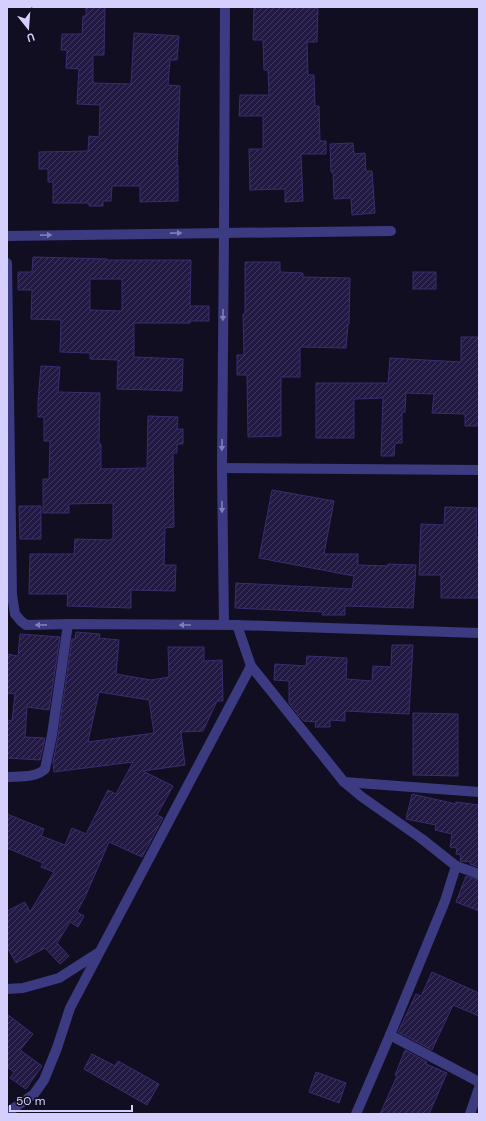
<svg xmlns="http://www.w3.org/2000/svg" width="486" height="1121" font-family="'DM Sans',sans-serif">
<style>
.building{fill:url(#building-hatch);stroke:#3a2d6e;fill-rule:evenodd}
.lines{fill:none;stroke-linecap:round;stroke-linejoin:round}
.minor{stroke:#3c3a80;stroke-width:10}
.oneway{fill:#817db9}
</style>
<defs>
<pattern id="building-hatch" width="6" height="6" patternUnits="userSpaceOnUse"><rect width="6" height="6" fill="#221a42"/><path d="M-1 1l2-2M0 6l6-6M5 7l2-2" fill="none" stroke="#413a5e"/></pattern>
</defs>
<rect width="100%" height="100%" fill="#110e22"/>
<!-- building -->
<g class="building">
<polygon points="86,7 105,7 104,55 93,55 93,83 131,84 134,33 179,36 177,60 170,60 168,85 180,86 177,165 178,165 178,201 140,202 140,186 112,186 111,201 103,201 103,206 89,206 89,203 53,203 53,182 48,182 48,169 39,169 39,152 88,151 89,136 99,137 100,105 77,104 79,69 66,68 67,50 61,50 62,34 82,34 83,16 86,16"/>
<polygon points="254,7 318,8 317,42 307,42 308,75 314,75 315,106 319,106 320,141 326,141 326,154 301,154 303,201 285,202 285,189 250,190 249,149 263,149 263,116 239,116 240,95 269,95 268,70 264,70 263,40 253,40"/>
<polygon points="353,143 354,154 365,153 366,171 372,171 375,213 352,215 351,198 334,199 333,172 331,172 330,144"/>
<path d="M33,257L107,259V260H191L190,306H209V321H190V323H134V357L183,359L182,391L117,389L118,360L90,359V353L60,352L61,320L31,319L32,290H18V272H32ZM90,279H122V311L90,310Z"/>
<polygon points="245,262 280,262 280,272 303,273 303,277 350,278 349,324 348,324 346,348 300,347 300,377 281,377 281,436 248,437 247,375 237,375 237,355 244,355 243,314 245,314"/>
<rect x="413" y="272" width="23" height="17"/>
<polygon points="461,337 479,337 479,426 465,426 465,414 432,413 434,394 406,393 405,412 402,412 402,443 395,443 394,456 381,456 383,398 354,399 354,438 316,438 316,383 388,383 390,358 461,362"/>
<polygon points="41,366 60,367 58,392 100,393 99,444 101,444 101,469 147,468 148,416 178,417 177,429 183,429 183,444 177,444 177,453 173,453 174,527 165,528 164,565 176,565 175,591 131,590 131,608 67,606 68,594 29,594 30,554 74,554 75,539 111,540 111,539 113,539 113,503 69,504 69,513 43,513 43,479 49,479 50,441 44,441 44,417 38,417 38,401"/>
<polygon points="272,490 334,501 324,554 358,554 358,565 388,566 388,564 416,565 413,608 345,606 345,615 322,615 323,612 235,608 236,583 352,589 354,576 259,558"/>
<polygon points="19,506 41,506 41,539 20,539"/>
<polygon points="445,507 477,508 476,537 479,537 479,598 441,598 441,575 419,575 421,524 444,525"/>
<path d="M76,632L100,634L99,638L119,640L116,674L151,680L169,677L168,647H204V661L222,660L223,701H217L203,731L181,732L185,765L143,771L173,786L157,815L163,818L142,857L109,842L85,897L77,912L84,916L78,927L70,922L57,943L69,956L60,964L45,948L16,963L7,947V911L25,902L30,912L54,872L41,867L43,863L7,848V814L44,829L41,836L65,845L72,828L86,834L108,790L116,794L133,762L54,772L53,762L58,736L72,639H75ZM99,692L149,700L154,733L88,742Z"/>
<polygon points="20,634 60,637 49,710 27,707 25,737 45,738 40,760 7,758 7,720 12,721 15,694 7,693 7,654 18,656"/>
<polygon points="392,645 413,645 409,714 345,711 345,721 330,720 330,727 315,727 316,722 304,721 297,714 298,712 296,712 289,703 289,681 274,680 275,664 306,666 307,656 347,658 346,679 372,681 373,666 391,667"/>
<polygon points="413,713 458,714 458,776 413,775"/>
<polygon points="412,794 456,804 456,802 479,805 479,867 470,864 471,862 460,861 461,855 456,854 457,848 450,847 452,834 435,830 436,825 406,819"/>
<polygon points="466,876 479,880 479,911 456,902"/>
<polygon points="432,972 479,993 479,1016 453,1005 432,1050 398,1032 416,994 421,996"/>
<polygon points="7,1014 33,1034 20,1050 42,1066 26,1089 10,1078 14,1072 7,1067"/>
<polygon points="405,1050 427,1062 426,1064 447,1073 429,1114 380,1114 397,1076 395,1075"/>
<polygon points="92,1054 115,1066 118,1061 159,1084 147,1105 84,1069"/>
<polygon points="316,1072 346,1083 339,1103 309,1092"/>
</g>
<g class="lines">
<!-- minor -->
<g class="minor">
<polyline points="225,7 224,233 391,231"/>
<polyline points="7,236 224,233 222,468 224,625"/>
<polyline points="7,263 12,595 15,614 21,621 26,625 68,624 237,625 479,633"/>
<polyline points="222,468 479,470"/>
<polyline points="237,625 251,666 344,782 362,797 422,839 456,866 445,901 390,1035 356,1114"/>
<path d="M7,777C19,776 36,778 45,769L52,735L68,624"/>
<polyline points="344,782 479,792"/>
<polyline points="456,866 479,874"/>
<polyline points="7,989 23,988 59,978 98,953"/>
<polyline points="390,1035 479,1082"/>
<polyline points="7,1113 34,1094 44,1080 57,1048 70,1008 251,666"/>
<polyline points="470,1114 479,1088"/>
</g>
</g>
<!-- one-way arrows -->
<defs><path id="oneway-solid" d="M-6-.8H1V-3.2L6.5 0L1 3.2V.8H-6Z"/></defs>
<g class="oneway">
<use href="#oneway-solid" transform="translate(176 233) rotate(-1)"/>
<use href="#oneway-solid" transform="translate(46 235) rotate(-1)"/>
<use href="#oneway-solid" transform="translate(223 315) rotate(91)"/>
<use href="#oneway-solid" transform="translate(222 445) rotate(91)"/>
<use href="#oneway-solid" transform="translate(222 507) rotate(89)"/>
<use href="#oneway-solid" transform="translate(41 625) rotate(179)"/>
<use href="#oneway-solid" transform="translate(185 625) rotate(-180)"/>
</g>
<!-- border -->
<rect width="486" height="1121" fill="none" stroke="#d5cffe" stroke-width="16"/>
<!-- north arrow -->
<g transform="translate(28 28) rotate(163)" stroke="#110e22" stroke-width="3" paint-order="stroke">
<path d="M0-3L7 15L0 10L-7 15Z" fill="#d5cffe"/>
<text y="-6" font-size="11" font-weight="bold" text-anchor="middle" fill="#d5cffe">U</text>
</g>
<!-- scale -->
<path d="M10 1105v6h122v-6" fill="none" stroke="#d5cffe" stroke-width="2"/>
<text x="16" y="1105" font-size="12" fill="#d5cffe" stroke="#110e22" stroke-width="3" paint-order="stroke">50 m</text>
</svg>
